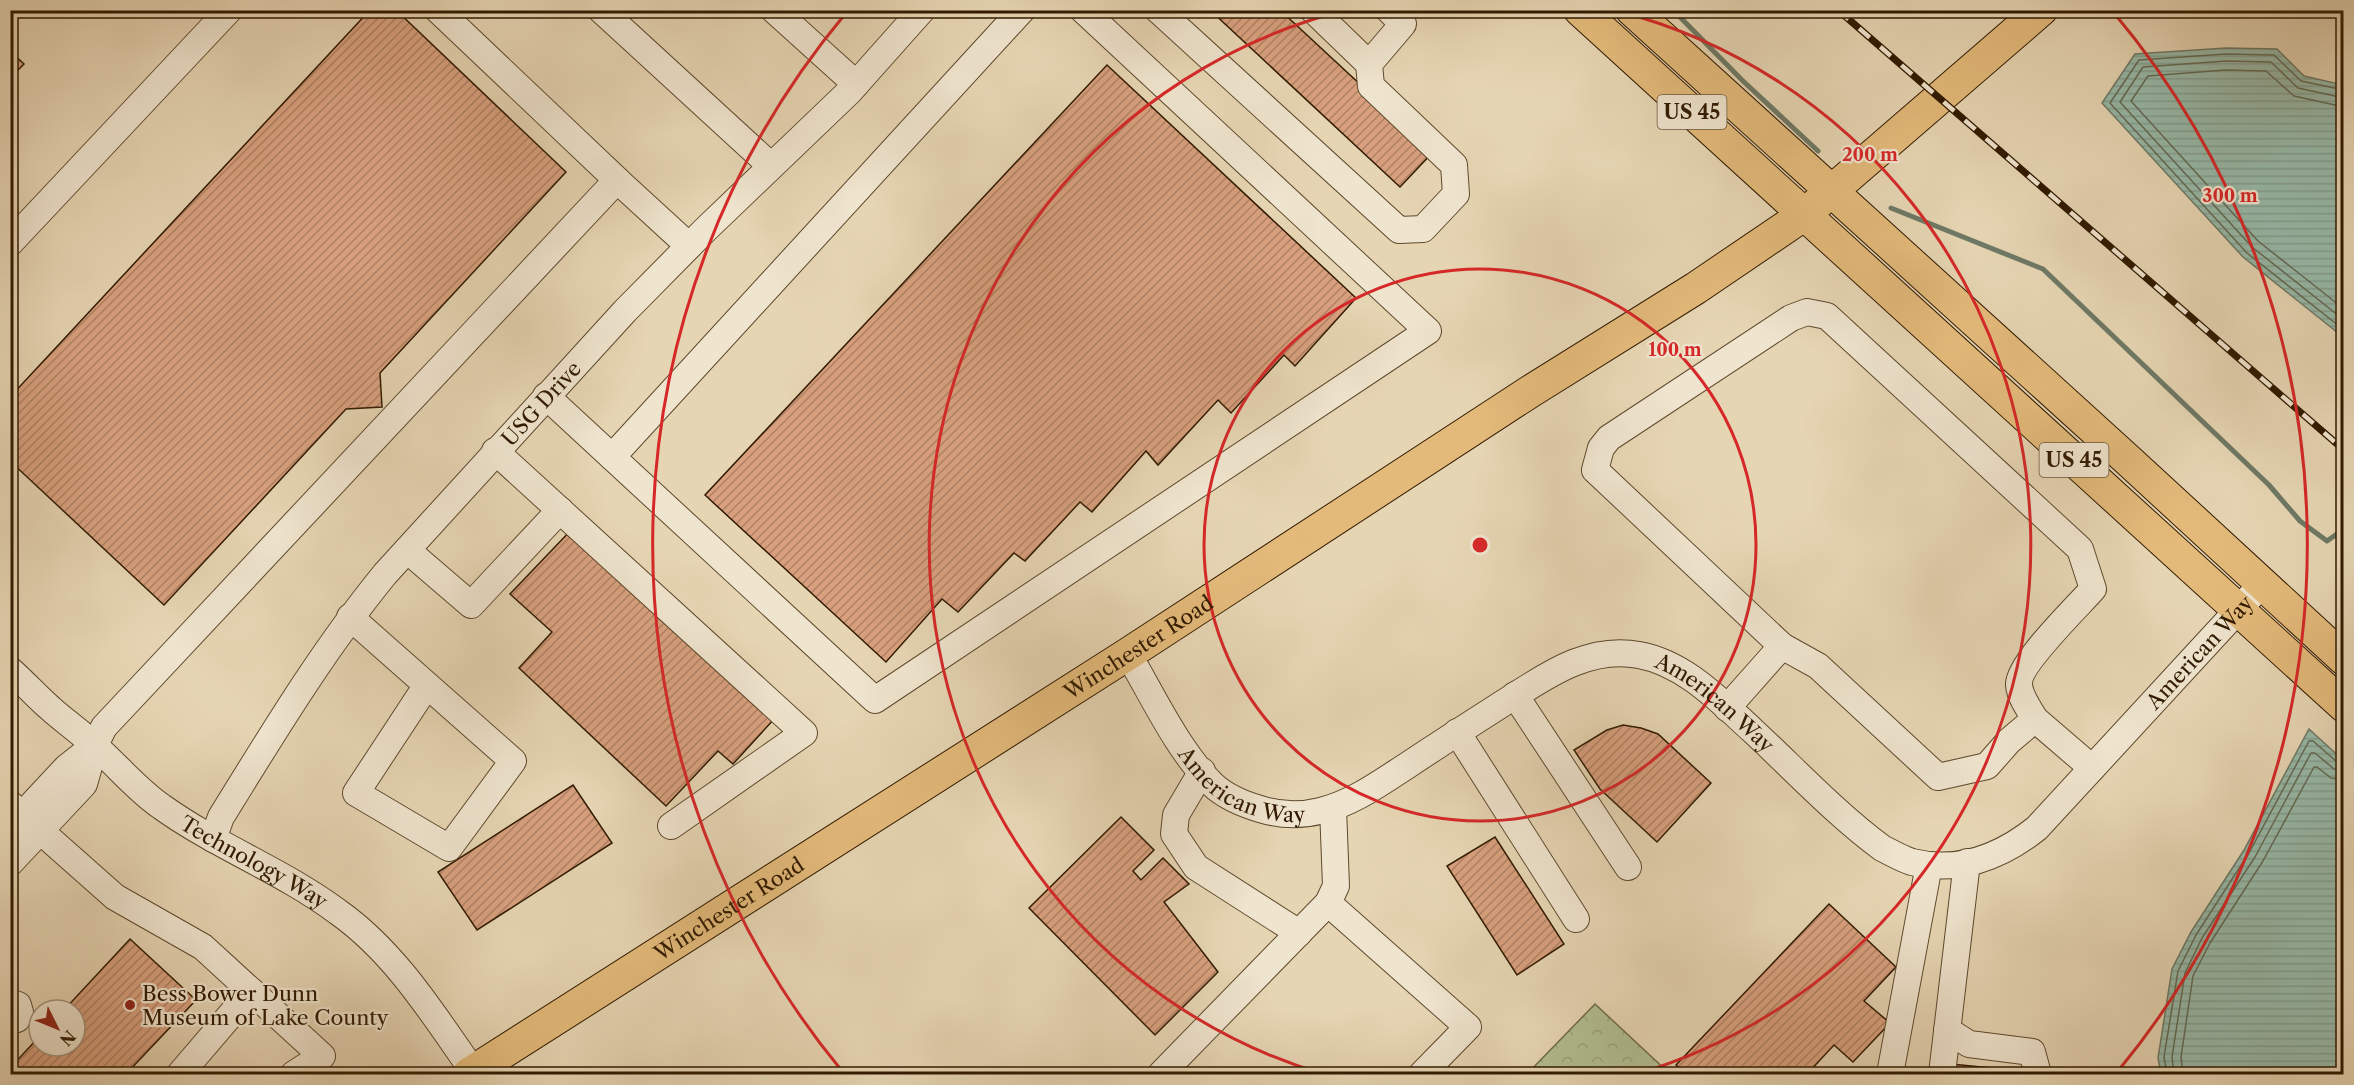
<svg xmlns="http://www.w3.org/2000/svg" width="2354" height="1085" font-family="'Libre Caslon Text',serif">
<style>
.park{fill:url(#park-crowns);stroke:#716c48;stroke-width:1.5}
.water{fill:url(#water-rules);stroke:#6e7965;stroke-width:1.5}
.lines{fill:none;stroke-linecap:round;stroke-linejoin:round}
.shore{stroke:#646a54;stroke-width:1.5}
.stream{stroke:#6e7965;stroke-width:5}
.building{fill:url(#building-hatch);stroke:#311a00;stroke-width:1.5}
.minor-casing{stroke:#5e492d;stroke-width:28}
.major-casing{stroke:#311a00;stroke-width:34}
.minor{stroke:#efe4ce;stroke-width:26}
.major{stroke:#e3ba7a;stroke-width:32}
.rail-casing{stroke:#311a00;stroke-width:7}
.rail{stroke:#efe4ce;stroke-width:4.5;stroke-dasharray:14;stroke-linecap:butt}
.ring{fill:none;stroke:#d62828;stroke-width:3}
.poi-dot{fill:#8f2418;stroke:#efe4ce;stroke-width:2}
.labels{text-anchor:middle;dominant-baseline:central;stroke-width:4.5;stroke-linejoin:round;paint-order:stroke}
.shield{fill:#efe4ce;stroke:#6a573e;stroke-width:1.5}
.shield-label{font-size:20px;font-weight:bold;fill:#311a00}
.street-label{font-size:21px;fill:#311a00;stroke:#efe4ce}
.poi-label{font-size:21px;fill:#311a00;stroke:#efe4ce;text-anchor:start}
.centre{fill:#d62828;stroke:#efe4ce;stroke-width:3}
.ring-label{font-size:18px;text-anchor:middle;font-weight:bold;fill:#d62828;stroke:#efe4ce;stroke-width:4.5;stroke-linejoin:round;paint-order:stroke}
</style>
<defs>
<pattern id="park-crowns" width="20" height="18" patternUnits="userSpaceOnUse" patternTransform="scale(1.5)"><rect width="20" height="18" fill="#b1be90"/><path d="M2 6a3 3 0 1 1 6 0M12 15a3 3 0 1 1 6 0" fill="none" stroke="#99a37a"/></pattern>
<pattern id="water-rules" width="6" height="5" patternUnits="userSpaceOnUse" patternTransform="scale(1.5)"><rect width="6" height="5" fill="#97b9a8"/><path d="M0 2.5h6" fill="none" stroke="#839e8f"/></pattern>
<pattern id="building-hatch" width="6" height="6" patternUnits="userSpaceOnUse" patternTransform="scale(1.5)"><rect width="6" height="6" fill="#d8a07e"/><path d="M-1 1l2-2M0 6l6-6M5 7l2-2" fill="none" stroke="#b08265"/></pattern>
</defs>
<rect width="100%" height="100%" fill="#e6d5b3"/>
<filter id="stains"><feTurbulence type="fractalNoise" baseFrequency=".00333" numOctaves="4"/><feColorMatrix values="0 0 0 0 .2 0 0 0 0 .09 0 0 0 0 .02 0 0 0 .5 -.17"/></filter>
<radialGradient id="worn" r=".72"><stop offset=".6" stop-color="#630" stop-opacity="0"/><stop offset="1" stop-color="#630" stop-opacity=".3"/></radialGradient>
<!-- park -->
<polygon class="park" points="1595,1004 1670,1074 1527,1074"/>
<!-- water -->
<g class="water">
<polygon points="2226,48 2277,49 2304,76 2343,85 2343,337 2243,257 2102,103 2135,54"/>
<polygon points="2309,729 2343,760 2343,1074 2161,1074 2158,1058 2172,969 2191,932 2244,850"/>
</g>
<g class="lines">
<!-- shore -->
<g class="shore">
<polyline points="2344,90 2301,81 2274,55 2226,54 2139,60 2110,103 2247,253 2344,330"/>
<polyline points="2344,98 2298,88 2271,62 2226,61 2143,67 2120,102 2252,247 2344,320"/>
<polyline points="2344,107 2294,96 2266,71 2226,70 2148,76 2131,101 2258,241 2344,309"/>
<polyline points="2167,1074 2164,1057 2178,971 2196,935 2249,853 2309,741 2313,741 2337,762 2344,764"/>
<polyline points="2174,1074 2172,1057 2185,973 2202,938 2255,857 2311,753 2315,753 2334,769 2344,771"/>
<polyline points="2183,1074 2181,1057 2193,976 2210,943 2263,861 2314,767 2317,767 2331,778 2344,780"/>
</g>
<!-- stream -->
<g class="stream">
<polyline points="1673,10 1743,81 1818,151"/>
<polyline points="1891,208 2043,269 2269,485 2300,521 2327,541 2344,529"/>
</g>
</g>
<!-- building -->
<g class="building">
<polygon points="370,10 396,10 566,172 380,373 382,407 346,409 164,605 10,461 10,397"/>
<polygon points="1210,10 1280,10 1433,152 1400,187"/>
<polygon points="10,51 24,64 10,78"/>
<polygon points="1107,65 1356,298 1295,366 1284,355 1231,413 1218,400 1158,465 1146,451 1092,512 1080,502 1025,561 1014,553 958,612 942,599 886,662 705,495"/>
<polygon points="573,528 775,718 733,764 718,751 666,806 519,668 552,632 510,594"/>
<polygon points="1623,725 1641,728 1658,734 1711,783 1657,842 1600,789 1574,750 1607,730"/>
<polygon points="573,785 612,843 477,930 438,872"/>
<polygon points="1121,817 1154,850 1133,871 1141,880 1163,858 1189,884 1164,902 1218,972 1155,1035 1029,908"/>
<polygon points="1495,837 1564,944 1517,975 1447,866"/>
<polygon points="1829,904 1896,967 1864,1001 1890,1023 1853,1062 1834,1045 1807,1074 1686,1074 1676,1065"/>
<polygon points="130,939 196,1000 126,1074 10,1074 10,1068 39,1037 39,1046 75,1046 75,1010 64,1010"/>
<polygon points="1951,1064 2001,1069 2000,1074 1950,1074"/>
</g>
<g class="lines">
<!-- minor casing -->
<g class="minor-casing">
<g id="minor">
<polyline points="438,10 617,180"/>
<polyline points="601,10 771,166"/>
<polyline points="774,10 856,84"/>
<polyline points="1158,10 1399,230 1423,229 1456,194 1454,165 1371,86 1369,64 1403,24 1389,10"/>
<polyline points="1313,10 1369,64"/>
<polyline points="10,243 229,10"/>
<polyline points="546,396 875,700 1428,331 1083,10"/>
<polyline points="495,451 804,733 671,826"/>
<polyline points="612,457 1022,10"/>
<polyline points="407,550 471,605 560,510"/>
<polyline points="350,617 513,761 449,848 356,793 427,685"/>
<path id="s1" d="M1128,654C1153,696 1178,751 1213,785C1226,797 1243,804 1260,809C1279,815 1300,816 1320,811C1353,803 1380,783 1408,765C1444,741 1480,718 1516,695C1553,671 1593,646 1639,655C1684,663 1719,700 1752,730C1795,770 1836,814 1882,848C1892,853 1902,859 1912,862C1958,873 2001,857 2037,828L2262,584"/>
<path id="s2" d="M10,670C24,682 36,696 50,708C64,721 81,732 95,746C118,766 137,790 162,807C218,847 283,871 338,912C396,953 435,1017 475,1074"/>
<polyline points="1515,695 1628,867"/>
<polyline points="1727,708 1782,646"/>
<path d="M2035,719C2029,709 2020,697 2019,685C2017,665 2078,606 2093,589L2080,549L1827,316L1807,312L1791,318L1609,438L1601,448L1595,470L1782,646L1818,666L1938,777L1987,766L2009,741L2035,719L2092,768"/>
<polyline points="1457,732 1576,919"/>
<polyline points="1202,771 1176,815 1174,834 1196,867 1299,933"/>
<polyline points="10,804 115,897 203,947 322,1056 294,1074"/>
<polyline points="10,828 66,768 95,745"/>
<path id="s3" d="M213,839L221,817C273,733 323,650 385,574L625,311L705,230L849,92L922,10"/>
<polyline points="10,863 84,784 95,745 104,727 617,180 689,246"/>
<polyline points="1328,903 1468,1027 1422,1074"/>
<polyline points="10,1002 18,1005 20,1012 17,1019 10,1021"/>
<polyline points="1947,1030 1969,1044 2032,1052 2038,1074"/>
<polyline points="180,1074 251,991"/>
<polyline points="1161,1074 1328,903 1336,886 1333,808"/>
<polyline points="1890,1074 1929,865"/>
<polyline points="1942,1074 1967,862"/>
</g>
</g>
<!-- major casing -->
<g class="major-casing">
<g id="major">
<polyline points="1580,10 2344,706"/>
<polyline points="1632,10 2129,461 2344,659"/>
<path id="s4" d="M469,1074L1128,654L1531,391L1696,288L1805,214L2041,10"/>
</g>
</g>
<!-- minor -->
<use href="#minor" class="minor"/>
<!-- major -->
<use href="#major" class="major"/>
<!-- rail casing -->
<g class="rail-casing">
<polyline id="rail" points="1838,10 2344,450"/>
</g>
<!-- rail -->
<use href="#rail" class="rail"/>
</g>
<!-- distance rings -->
<g class="ring">
<circle cx="1480" cy="545" r="276"/>
<path d="M1323 1074A552 552 0 0 1 1342 11M1618 11A552 552 0 0 1 1637 1074"/>
<path d="M842 1071A827 827 0 0 1 846 13M2114 13A827 827 0 0 1 2118 1071"/>
</g>
<!-- markers -->
<circle class="poi-dot" cx="130" cy="1005" r="6"/>
<g class="labels">
<!-- shield labels -->
<g class="shield">
<rect x="1657.5" y="95" width="69" height="34" rx="4.5"/>
<rect x="2039.5" y="443" width="69" height="34" rx="4.5"/>
</g>
<g class="shield-label">
<text x="1692" y="112">US 45</text>
<text x="2074" y="460">US 45</text>
</g>
<!-- street labels -->
<g class="street-label">
<text stroke="none"><textPath href="#s3" startOffset="548">USG Drive</textPath></text>
<text stroke="none"><textPath href="#s4" startOffset="794">Winchester Road</textPath></text>
<text stroke="none"><textPath href="#s1" startOffset="1352">American Way</textPath></text>
<text stroke="none"><textPath href="#s1" startOffset="723">American Way</textPath></text>
<text stroke="none"><textPath href="#s1" startOffset="183">American Way</textPath></text>
<text stroke="none"><textPath href="#s2" startOffset="312">Technology Way</textPath></text>
<text stroke="none"><textPath href="#s4" startOffset="308">Winchester Road</textPath></text>
</g>
<!-- poi labels -->
<g class="poi-label">
<text x="142" y="993">Bess Bower Dunn<tspan x="142" dy="24">Museum of Lake County</tspan></text>
</g>
</g>
<circle cx="1480" cy="545" r="9" class="centre"/>
<g class="ring-label">
<text x="1870" y="161">200 m</text>
<text x="2230" y="202">300 m</text>
<text x="1675" y="356">100 m</text>
</g>
<!-- margin -->
<rect width="2354" height="1085" fill="none" stroke="#e6d5b3" stroke-width="36"/>
<rect x="12" y="12" width="2330" height="1061" fill="none" stroke="#311a00" stroke-width="3"/>
<rect x="18" y="18" width="2318" height="1049" fill="none" stroke="#311a00" stroke-width="1.5"/>
<!-- north arrow -->
<g transform="translate(57 1028) rotate(133)"><circle r="28" fill="#efe4ce" stroke="#a3937c" stroke-width="1.5"/>
<path d="M0-4.5L10 22L0 15L-10 22Z" fill="#8f2418"/>
<text y="-9" font-size="16" font-weight="bold" text-anchor="middle" fill="#311a00">N</text>
</g>
<rect width="100%" height="100%" filter="url(#stains)"/>
<rect width="100%" height="100%" fill="url(#worn)"/>
</svg>
